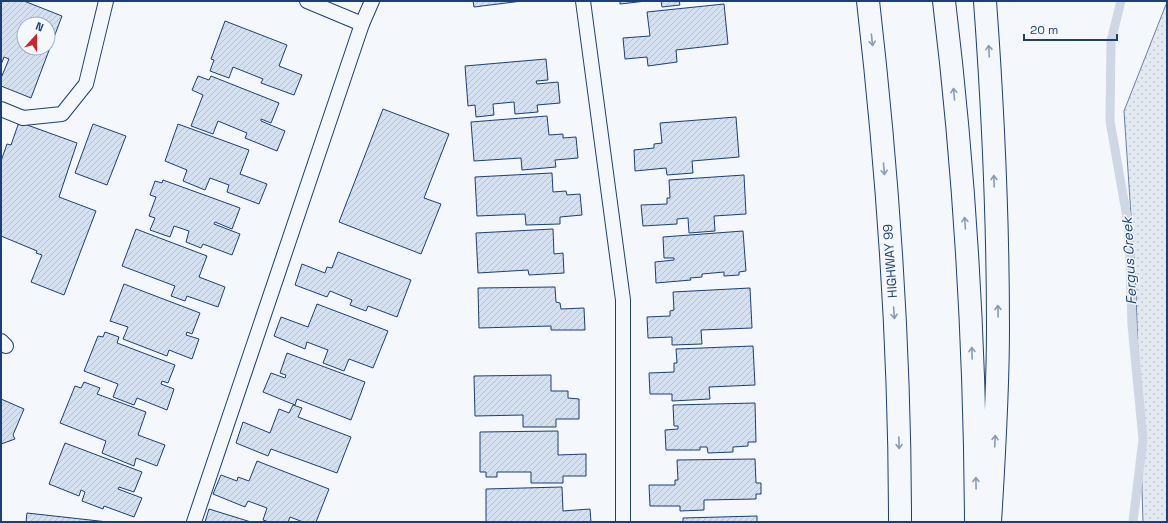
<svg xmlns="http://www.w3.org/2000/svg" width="1168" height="523" font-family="'Space Grotesk',sans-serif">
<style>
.green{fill:url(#green-dots);stroke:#687fa3}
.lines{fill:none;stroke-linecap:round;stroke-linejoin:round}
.stream{stroke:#cfd7e4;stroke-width:9}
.building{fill:url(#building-hatch);stroke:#1d3f73;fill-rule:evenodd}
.service-casing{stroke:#1d3f73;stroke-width:16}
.motorway-casing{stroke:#1d3f73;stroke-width:24}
.service{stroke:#f4f7fb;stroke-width:14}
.motorway{stroke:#f4f7fb;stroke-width:22}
.oneway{stroke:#889bb7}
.labels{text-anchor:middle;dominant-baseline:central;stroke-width:3;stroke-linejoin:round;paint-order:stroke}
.street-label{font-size:13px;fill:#1d3f73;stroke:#f4f7fb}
.water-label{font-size:14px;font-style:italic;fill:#1d3f73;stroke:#f4f7fb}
</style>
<defs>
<pattern id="green-dots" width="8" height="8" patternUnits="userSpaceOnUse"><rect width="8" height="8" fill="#e3e9f0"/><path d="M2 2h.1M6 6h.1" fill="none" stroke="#c2c9d1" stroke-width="1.8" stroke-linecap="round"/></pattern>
<pattern id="building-hatch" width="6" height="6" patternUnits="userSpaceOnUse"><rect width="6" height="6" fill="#d5e0f0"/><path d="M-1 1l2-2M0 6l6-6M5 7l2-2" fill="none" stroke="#b6c1d1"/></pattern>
</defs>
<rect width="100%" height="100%" fill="#f4f7fb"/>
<!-- green -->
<polygon class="green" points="1167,2 1167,522 1143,522 1136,290 1124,111"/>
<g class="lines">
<!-- stream -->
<polyline class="stream" points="1121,1 1111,41 1110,121 1129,229 1132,325 1143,439 1133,522"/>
</g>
<!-- building -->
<g class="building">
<path d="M1,1H24L62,16L31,98L1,86V78L9,59L4,57L1,65ZM24,24H48V48H24Z"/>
<polygon points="473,1 522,1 474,7"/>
<polygon points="620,1 646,1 620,4"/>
<polygon points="661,1 679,1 680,5 662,7"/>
<polygon points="724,4 728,44 676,50 677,62 648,66 647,57 625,59 623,38 650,36 647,12"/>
<polygon points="225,21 287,45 279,66 302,75 294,95 261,83 263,79 233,67 229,78 210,71 214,60 211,59"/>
<polygon points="546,59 548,80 536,81 537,84 558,82 560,103 537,105 538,112 515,114 514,102 493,104 494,115 476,117 475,105 468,106 465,66"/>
<polygon points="198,76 209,80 211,76 279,103 271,123 261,119 261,121 285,131 277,151 245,138 247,133 218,121 213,134 191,126 203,95 192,90"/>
<polygon points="383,109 449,134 424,198 441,204 421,254 339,222"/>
<polygon points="547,116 549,135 563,134 563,138 576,137 578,158 555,160 556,167 522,170 521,158 474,161 471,122"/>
<polygon points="736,117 739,157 692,161 693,173 667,175 666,168 635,171 634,150 654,148 654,144 662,143 660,123"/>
<polygon points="19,122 77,143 59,197 96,211 64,295 31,282 42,255 36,253 37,251 1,236 1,161 7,144 11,145"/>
<polygon points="93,124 126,136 107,185 75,173"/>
<polygon points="178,124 249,150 240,174 267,184 259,204 227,192 229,185 210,178 205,190 183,181 187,170 165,161"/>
<polygon points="552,173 553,192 566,191 567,195 580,194 582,215 560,217 560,224 526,225 525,214 477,216 475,177"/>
<polygon points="744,175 746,214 714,216 715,231 689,233 688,218 677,219 677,224 643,226 641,205 667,204 667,198 670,198 669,180"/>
<polygon points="163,180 240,208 232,229 215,222 214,224 240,234 232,255 203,244 201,248 186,242 189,231 174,226 170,237 150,230 155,218 149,216 156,197 150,195 155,181 162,183"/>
<polygon points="136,229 207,256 199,277 225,287 218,307 187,296 185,301 171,296 175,286 122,266"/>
<polygon points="553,229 554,254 563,253 564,273 529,275 528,270 478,273 476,233"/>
<polygon points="743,231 746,271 739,272 739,275 724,276 724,272 702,274 702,277 690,278 691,280 656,283 655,262 674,260 674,258 664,258 663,237"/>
<polygon points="338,252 411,280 397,317 368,306 366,311 350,305 352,300 330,291 327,297 295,285 302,264 325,273 327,267 332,268"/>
<polygon points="124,284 200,313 192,334 187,332 186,335 199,339 192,359 169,350 167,356 123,339 128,327 110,321"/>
<polygon points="555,287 556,302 560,303 561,309 584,308 585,330 551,330 551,326 479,328 478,288"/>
<polygon points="750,288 752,328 701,330 702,344 672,345 672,337 648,338 647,317 670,316 670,311 674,310 673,292"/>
<polygon points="317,304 388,331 373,368 349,359 344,371 323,363 328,350 307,342 305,349 274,336 281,317 308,327"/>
<polygon points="105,332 119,337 117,343 175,365 168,383 162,381 161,384 174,389 167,410 137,398 134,405 113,397 118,384 84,371 98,336 103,337"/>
<polygon points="753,346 755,385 709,387 710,399 672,401 672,394 650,394 649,373 674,372 674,363 677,363 676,349"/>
<polygon points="287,353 365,382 351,420 297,399 295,405 263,392 271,373 285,378 286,375 280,373"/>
<polygon points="551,375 551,391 568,391 568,398 579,399 579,419 556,419 556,427 523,427 523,415 475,416 474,376"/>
<polygon points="84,382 100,388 97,394 146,412 138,435 165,445 157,466 136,458 134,466 102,453 106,441 60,423 75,386 81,388"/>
<polygon points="1,399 24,409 13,435 15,439 1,444"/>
<polygon points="755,403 756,442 748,442 748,446 733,447 733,452 708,453 707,447 700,447 700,450 666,450 665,430 678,429 678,426 674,426 673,405"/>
<polygon points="293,405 302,408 298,417 351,437 337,473 271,449 268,456 236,443 243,422 270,433 279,409 289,413"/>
<polygon points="558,431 558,455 586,454 586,476 563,476 563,483 531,483 531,472 497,472 497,477 486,477 486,472 480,472 480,432"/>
<polygon points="65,443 142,472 134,492 119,487 118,489 142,498 134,517 104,506 103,509 82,501 85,492 81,490 79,496 49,484"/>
<polygon points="755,459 756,483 761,483 761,494 756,494 756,499 704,500 704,510 680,511 680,506 650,506 649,485 675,485 675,480 678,480 677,460"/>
<polygon points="257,461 329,489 316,522 303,522 290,517 288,522 269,522 263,520 267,508 248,501 245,507 213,494 221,475 237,481 238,477 249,481"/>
<polygon points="562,487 563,511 590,509 591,522 486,522 486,489"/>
<polygon points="209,509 251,522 205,522"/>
<polygon points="27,513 108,522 26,522"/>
<polygon points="757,516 757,522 683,522 683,518"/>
</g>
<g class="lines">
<!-- service casing -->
<g class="service-casing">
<g id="service">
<polyline points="307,1 362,24"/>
<polyline points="583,1 623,300 623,522"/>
<polyline points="1,109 23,118 62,114 86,84 106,1"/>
<polyline points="1,341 6,346"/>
<polyline points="194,522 362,24 372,1"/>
</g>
</g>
<!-- motorway casing -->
<g class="motorway-casing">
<g id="motorway">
<path d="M868,1C888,174 900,348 900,522"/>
<path d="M944,1C965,174 975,348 976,522"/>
<path d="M985,1C993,110 998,219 998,328C998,393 994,458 990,522"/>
</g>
</g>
<!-- service -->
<use href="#service" class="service"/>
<!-- motorway -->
<use href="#motorway" class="motorway"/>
</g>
<!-- one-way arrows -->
<defs><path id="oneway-shaft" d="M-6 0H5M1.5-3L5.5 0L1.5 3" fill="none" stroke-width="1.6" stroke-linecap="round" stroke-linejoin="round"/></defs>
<g class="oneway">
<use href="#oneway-shaft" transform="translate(872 40) rotate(84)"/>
<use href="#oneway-shaft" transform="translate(989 51) rotate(-93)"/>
<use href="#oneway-shaft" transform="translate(954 94) rotate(-95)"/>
<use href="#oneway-shaft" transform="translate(884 169) rotate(85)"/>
<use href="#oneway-shaft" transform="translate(994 181) rotate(-92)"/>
<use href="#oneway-shaft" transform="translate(965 223) rotate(-94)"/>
<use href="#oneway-shaft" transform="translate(998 311) rotate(-91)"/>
<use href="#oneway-shaft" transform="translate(894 313) rotate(86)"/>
<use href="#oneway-shaft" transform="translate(972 353) rotate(-92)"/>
<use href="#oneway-shaft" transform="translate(995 441) rotate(-87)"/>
<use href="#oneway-shaft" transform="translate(899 443) rotate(88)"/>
<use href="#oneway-shaft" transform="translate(976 483) rotate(-91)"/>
</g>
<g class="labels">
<!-- street labels -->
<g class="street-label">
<text transform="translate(890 261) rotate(-94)">HIGHWAY 99</text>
</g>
<!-- water labels -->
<g class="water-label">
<text transform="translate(1129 261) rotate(-93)">Fergus Creek</text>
</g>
</g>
<!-- border -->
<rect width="1168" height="523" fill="none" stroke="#1d3f73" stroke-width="4"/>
<!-- north arrow -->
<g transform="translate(36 36) rotate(21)"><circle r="19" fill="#f4f7fb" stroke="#9eadc5"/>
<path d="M0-3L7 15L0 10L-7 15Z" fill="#c62828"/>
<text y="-6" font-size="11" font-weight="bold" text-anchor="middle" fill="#1d3f73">N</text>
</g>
<!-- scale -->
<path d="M1024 34v6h93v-6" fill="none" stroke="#1d3f73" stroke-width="2"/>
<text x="1030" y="34" font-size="12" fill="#1d3f73" stroke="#f4f7fb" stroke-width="3" paint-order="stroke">20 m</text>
</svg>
